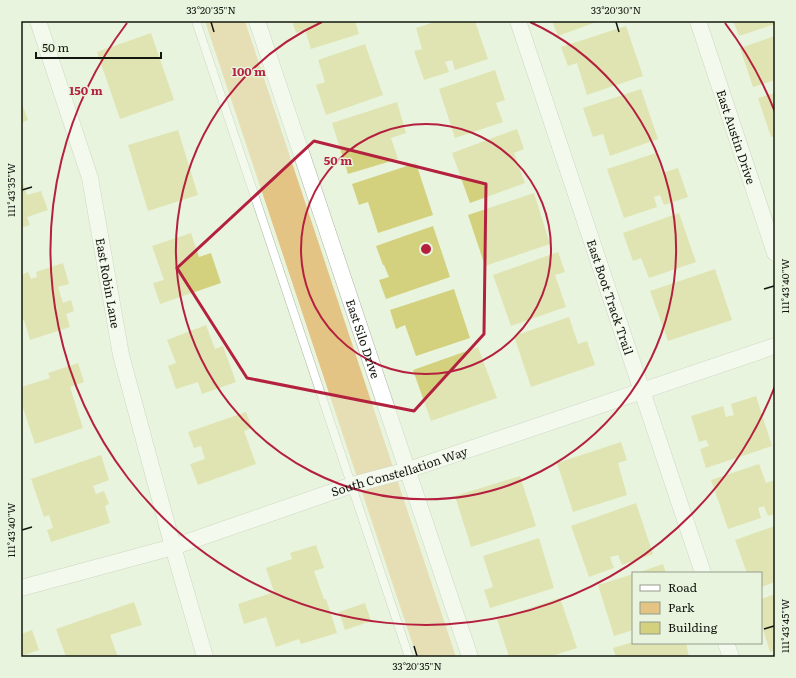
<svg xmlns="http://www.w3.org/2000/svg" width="796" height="678" font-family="Literata,serif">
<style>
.green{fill:#e3c484}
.building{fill:#d3d17d}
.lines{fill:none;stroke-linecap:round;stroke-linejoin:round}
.service-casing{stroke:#abb5a1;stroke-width:9}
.minor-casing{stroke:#abb5a1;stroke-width:17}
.service{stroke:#fff;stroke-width:8}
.minor{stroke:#fff;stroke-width:16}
.marked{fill:none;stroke:#b4213e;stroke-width:3;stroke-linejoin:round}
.ticks{fill:none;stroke:#141710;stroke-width:1.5}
.ring{fill:none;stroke:#b4213e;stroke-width:2}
.labels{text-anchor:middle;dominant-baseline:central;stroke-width:3;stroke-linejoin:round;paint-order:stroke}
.street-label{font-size:12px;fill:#141710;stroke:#e9f4df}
.centre{fill:#b4213e;stroke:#e9f4df;stroke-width:2}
.ring-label{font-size:12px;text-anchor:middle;font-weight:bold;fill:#b4213e;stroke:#e9f4df;stroke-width:3;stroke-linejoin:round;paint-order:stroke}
.neatline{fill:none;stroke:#141710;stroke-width:1.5}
.ticks-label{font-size:10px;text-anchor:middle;fill:#141710}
</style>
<rect width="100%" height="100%" fill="#e9f4df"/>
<!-- green -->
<polygon class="green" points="205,21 245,21 456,657 417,657"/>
<!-- building -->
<g class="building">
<polygon points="292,21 355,21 359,34 311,49 305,30 296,33"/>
<polygon points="437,21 475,21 488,59 455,70 452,60 445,62 449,72 424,80 414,51 422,49 416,28"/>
<polygon points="552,21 599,21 558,36"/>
<polygon points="733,21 775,21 775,24 739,36"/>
<polygon points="626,26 643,76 587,95 577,63 568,66 561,47"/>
<polygon points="151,33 174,100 120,119 97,52"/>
<polygon points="775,36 775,80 753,87 740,48"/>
<polygon points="365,44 383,95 326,115 316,85 325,82 318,60"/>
<polygon points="495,70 505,100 496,103 503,122 455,138 439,89"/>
<polygon points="641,89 658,139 610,156 603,134 593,137 583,108"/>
<polygon points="775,93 775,136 771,137 758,98"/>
<polygon points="21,101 28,120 21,123"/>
<polygon points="397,102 406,133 391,138 398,159 348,174 332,123"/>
<polygon points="517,129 524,149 514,153 525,183 470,203 452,153"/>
<polygon points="178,130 198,195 148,211 128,145"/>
<polygon points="656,153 662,173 678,168 688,197 664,205 660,195 654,197 657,207 624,218 607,169"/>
<polygon points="416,163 433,215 378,233 368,202 359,205 352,184"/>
<polygon points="21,177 27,195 41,191 48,210 27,217 30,225 21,228"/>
<polygon points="534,193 550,244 485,266 468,215"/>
<polygon points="679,213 696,262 649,278 641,258 633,261 623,233"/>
<polygon points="433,226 450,277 386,299 379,280 389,277 384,265 383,265 376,246"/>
<polygon points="191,233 199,257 211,253 221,283 160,304 153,283 164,280 152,246"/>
<polygon points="558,252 565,272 555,275 566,307 511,326 493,275"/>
<polygon points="63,263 69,284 58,287 63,303 71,300 74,311 66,314 70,327 30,340 24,320 21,318 21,275 28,272 31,279 37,277 36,272"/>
<polygon points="715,269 732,320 668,341 650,291"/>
<polygon points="454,289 470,338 416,356 405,325 396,329 390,310"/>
<polygon points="569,317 578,344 587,341 595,365 531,387 514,336"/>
<polygon points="206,325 215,349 223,346 236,382 202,394 198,382 176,389 168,366 176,363 167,340"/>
<polygon points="478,347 497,398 431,421 413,370"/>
<polygon points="78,363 84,382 70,387 83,428 35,444 21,402 21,387 50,378 48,373"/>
<polygon points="756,396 772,446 706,468 700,449 709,446 706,440 699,442 691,416 723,406 726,417 734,415 731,404"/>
<polygon points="246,412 252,428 244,431 256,464 198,485 190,464 205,459 201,446 194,448 188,432"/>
<polygon points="621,442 627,460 618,463 627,495 573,512 557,463"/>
<polygon points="101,455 109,480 93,486 96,494 104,491 109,504 105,506 110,523 51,542 47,530 53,528 49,515 44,517 31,479"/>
<polygon points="759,464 766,483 775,480 775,514 768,516 764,506 758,508 761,518 728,529 711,480"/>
<polygon points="520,476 536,526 471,547 455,496"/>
<polygon points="636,503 653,554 622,565 618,555 610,557 614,568 589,577 571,526"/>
<polygon points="775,526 775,582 761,587 761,573 747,573 735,540"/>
<polygon points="539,538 554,588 490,608 484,590 493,587 483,556"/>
<polygon points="316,545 324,568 314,571 324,599 326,599 337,633 301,644 299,639 276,647 266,617 244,624 238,604 274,592 266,568 292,559 290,553"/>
<polygon points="663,564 666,573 637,573"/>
<polygon points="633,574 633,630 614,636 598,585"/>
<polygon points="775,594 775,650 770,652 761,623 761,599"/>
<polygon points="560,598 577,648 549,657 509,657 497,619"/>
<polygon points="134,602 142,625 110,635 118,657 66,657 56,629"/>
<polygon points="365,603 371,621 345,630 339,612"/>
<polygon points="32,630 39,650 22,656 21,634"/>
<polygon points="633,642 633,643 686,643 689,657 616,657 613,648"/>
</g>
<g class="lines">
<!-- service casing -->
<g class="service-casing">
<polyline id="service" points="196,21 409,657"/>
</g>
<!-- minor casing -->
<g class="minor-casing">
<g id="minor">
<path id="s1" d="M38,21L90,178L121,355L173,547L205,657"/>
<path id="s2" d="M257,21L470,657"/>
<path id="s3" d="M518,21L703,573"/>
<path id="s4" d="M698,21L775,253"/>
<path id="s5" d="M21,588L173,547L352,485L408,470L775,346"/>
<polyline points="726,643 731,657"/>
</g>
</g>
<!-- service -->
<use href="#service" class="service"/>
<!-- minor -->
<use href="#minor" class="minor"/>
</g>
<!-- marked area -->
<path d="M0 0H796V678H0ZM314,141L486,184L484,334L414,411L247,378L177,268Z" fill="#e9f4df" fill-opacity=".55" fill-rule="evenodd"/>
<path class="marked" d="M314,141L486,184L484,334L414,411L247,378L177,268Z"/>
<!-- ticks -->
<path class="ticks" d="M211,22L214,32M616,22L619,32M22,190L32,187M764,289L774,286M22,530L32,527M764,629L774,626M414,646L417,656"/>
<!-- distance rings -->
<g class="ring">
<circle cx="426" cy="249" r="125"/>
<path d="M530 22A250 250 0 1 1 322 22"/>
<path d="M775 386A375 375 0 1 1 127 23M725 23A375 375 0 0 1 775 112"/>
</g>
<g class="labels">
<!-- street labels -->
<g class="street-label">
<text stroke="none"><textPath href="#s4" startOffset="122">East Austin Drive</textPath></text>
<text stroke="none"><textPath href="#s1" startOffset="272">East Robin Lane</textPath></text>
<text stroke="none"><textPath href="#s3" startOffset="291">East Boot Track Trail</textPath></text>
<text stroke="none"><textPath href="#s2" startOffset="335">East Silo Drive</textPath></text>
<text stroke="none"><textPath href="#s5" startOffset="396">South Constellation Way</textPath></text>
</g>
</g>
<circle cx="426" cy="249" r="6" class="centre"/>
<g class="ring-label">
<text x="249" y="76">100 m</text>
<text x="86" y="95">150 m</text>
<text x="338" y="165">50 m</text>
</g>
<!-- border -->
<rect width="796" height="678" fill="none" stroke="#e9f4df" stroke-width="44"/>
<!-- legend -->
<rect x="632" y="572" width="130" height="72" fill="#e9f4df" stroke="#949c8c"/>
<rect x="640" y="585" width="20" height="6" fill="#ffffff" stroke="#949c8c"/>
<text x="668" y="592" font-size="12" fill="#141710">Road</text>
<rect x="640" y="602" width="20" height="12" fill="#e3c484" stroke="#949c8c"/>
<text x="668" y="612" font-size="12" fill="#141710">Park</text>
<rect x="640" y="622" width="20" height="12" fill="#d3d17d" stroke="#949c8c"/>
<text x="668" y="632" font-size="12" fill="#141710">Building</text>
<!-- scale -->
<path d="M36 52v6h125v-6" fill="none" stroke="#141710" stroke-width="2"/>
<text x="42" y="52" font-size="12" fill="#141710" stroke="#e9f4df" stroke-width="3" paint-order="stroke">50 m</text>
<rect x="22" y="22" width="752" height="634" class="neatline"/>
<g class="ticks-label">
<text x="211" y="14">33°20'35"N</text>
<text x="616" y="14">33°20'30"N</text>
<text transform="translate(11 190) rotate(-90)" y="4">111°43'35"W</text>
<text transform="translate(785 286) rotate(-90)" y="4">111°43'40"W</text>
<text transform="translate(11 530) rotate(-90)" y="4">111°43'40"W</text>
<text transform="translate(785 626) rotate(-90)" y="4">111°43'45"W</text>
<text x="417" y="670">33°20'35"N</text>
</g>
</svg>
